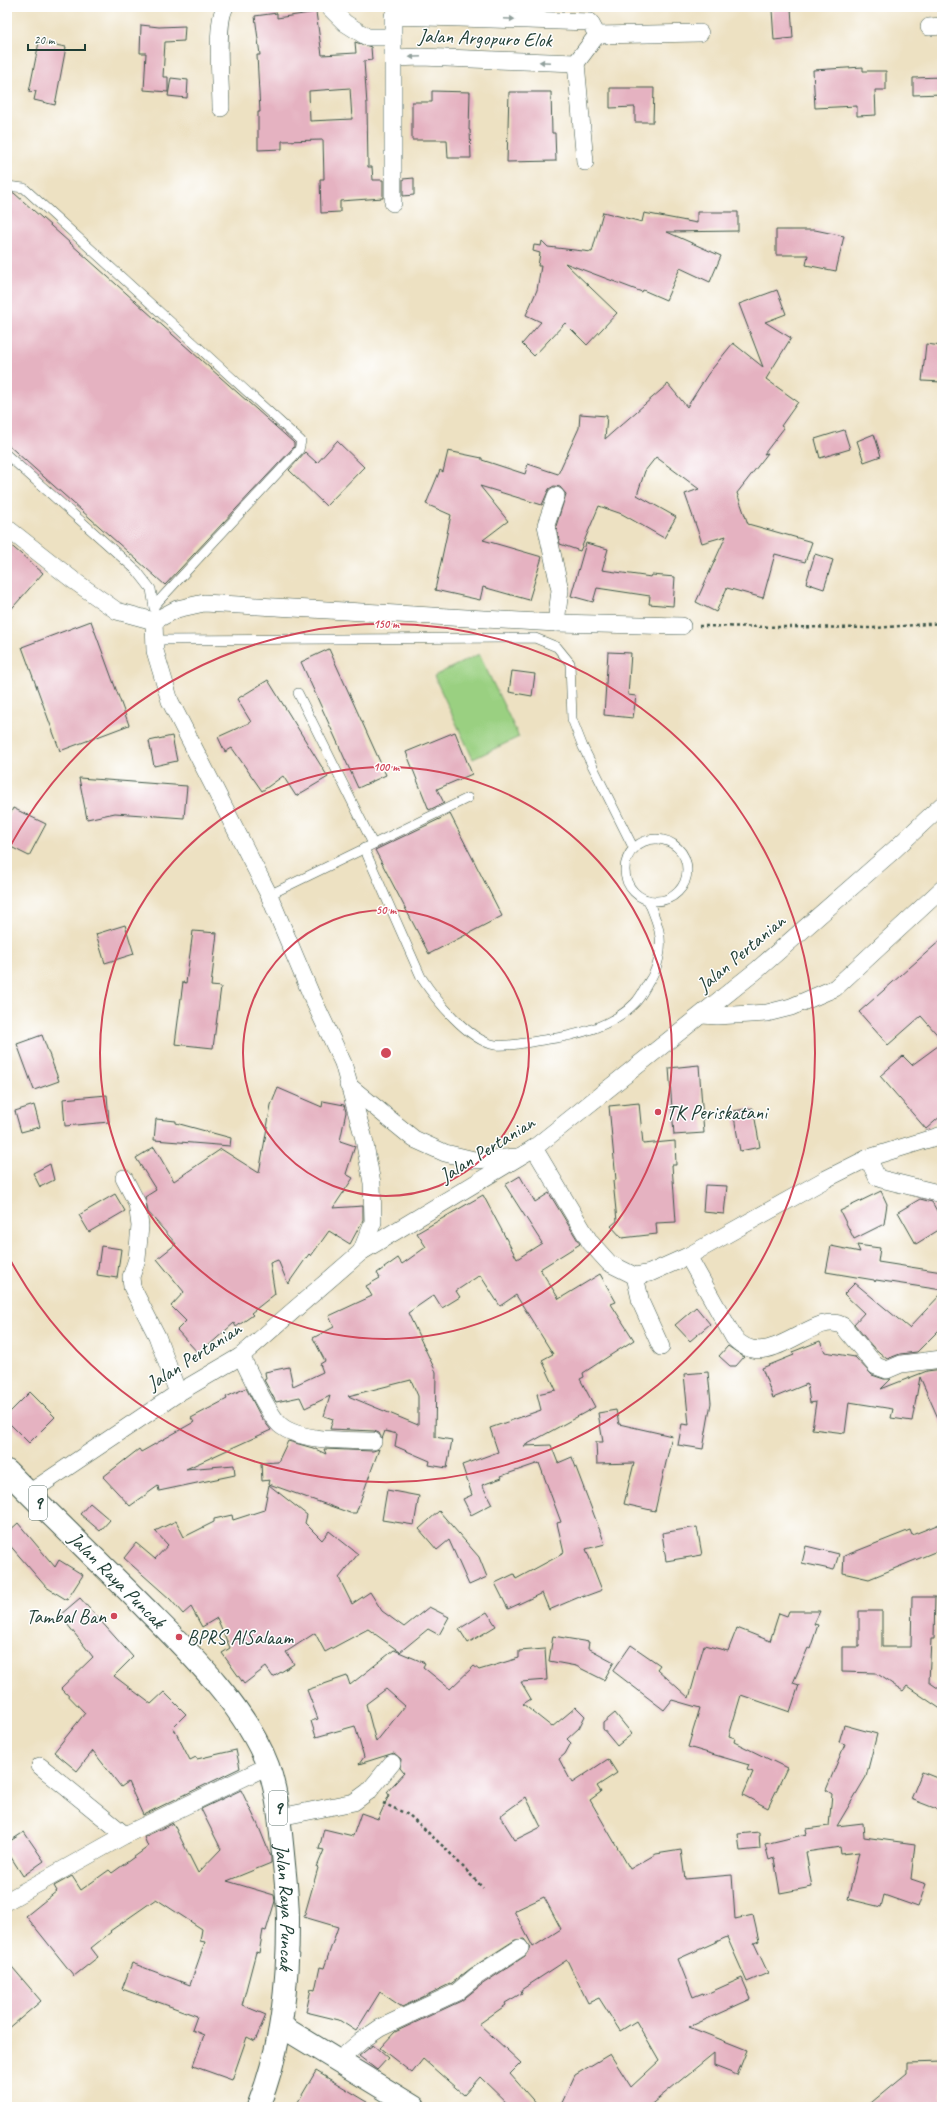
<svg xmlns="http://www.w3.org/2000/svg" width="949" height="2114" font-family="Caveat,sans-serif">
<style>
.green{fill:#9ad081;stroke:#5c865a}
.building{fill:#e5b2c1;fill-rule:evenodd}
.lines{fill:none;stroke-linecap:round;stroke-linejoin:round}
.lane-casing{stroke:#3e5649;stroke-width:10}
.street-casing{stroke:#3e5649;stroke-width:18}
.secondary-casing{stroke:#3e5649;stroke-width:24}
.highway-casing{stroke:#3e5649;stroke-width:24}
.path{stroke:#3e5649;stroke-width:2.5;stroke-dasharray:3 3;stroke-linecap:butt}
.lane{stroke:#fff;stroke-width:9}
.street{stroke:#fff;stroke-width:17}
.secondary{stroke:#fff;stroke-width:22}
.highway{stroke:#fff;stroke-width:22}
.oneway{fill:#8f9e9a}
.ring{fill:none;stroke:#d1495b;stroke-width:2}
.poi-dot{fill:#d1495b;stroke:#fff;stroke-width:1.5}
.labels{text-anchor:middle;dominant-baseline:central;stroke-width:3;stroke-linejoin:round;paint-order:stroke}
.shield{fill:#fff;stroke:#627771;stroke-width:1}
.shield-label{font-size:19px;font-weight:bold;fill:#1f3d34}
.street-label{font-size:20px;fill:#1f3d34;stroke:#fff}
.poi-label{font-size:20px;fill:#1f3d34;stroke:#fff;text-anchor:start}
.centre{fill:#d1495b;stroke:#fff;stroke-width:2}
.ring-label{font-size:12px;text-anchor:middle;font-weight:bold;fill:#d1495b;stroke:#fff;stroke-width:3;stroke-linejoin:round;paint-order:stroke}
</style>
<rect width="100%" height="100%" fill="#fff"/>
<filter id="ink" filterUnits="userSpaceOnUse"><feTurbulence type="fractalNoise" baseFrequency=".025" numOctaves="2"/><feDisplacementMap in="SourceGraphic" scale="8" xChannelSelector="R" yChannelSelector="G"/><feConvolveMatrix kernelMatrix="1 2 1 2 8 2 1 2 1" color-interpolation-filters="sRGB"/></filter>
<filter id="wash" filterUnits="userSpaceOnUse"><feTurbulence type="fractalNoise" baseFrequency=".012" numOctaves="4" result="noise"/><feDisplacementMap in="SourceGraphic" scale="16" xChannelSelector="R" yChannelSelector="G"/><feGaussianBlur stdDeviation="0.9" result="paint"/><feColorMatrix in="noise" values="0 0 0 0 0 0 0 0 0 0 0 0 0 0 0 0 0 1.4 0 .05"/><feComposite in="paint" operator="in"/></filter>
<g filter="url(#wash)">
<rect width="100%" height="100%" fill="#ede1c2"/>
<!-- green -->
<polygon class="green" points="479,654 519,737 473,759 434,676"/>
<g id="blocks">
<!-- building -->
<g class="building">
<polygon points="791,8 793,38 774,40 772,10"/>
<path d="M316,12L322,55L356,53L355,42L371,47L372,60L364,61L367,105L368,167H372L373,180H383V198L340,201V212L321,213L320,179H324L323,140L282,141V149L258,150V112H260L257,55H260L255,16L277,13V18ZM350,88L352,119L310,121L309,91Z"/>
<polygon points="141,25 159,27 185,26 184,41 165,42 163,77 168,77 168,92 144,90 146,53 140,53"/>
<polygon points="39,42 66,47 55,105 34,100 36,91 29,92"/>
<polygon points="863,67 863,71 886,71 886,90 875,90 876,115 857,116 857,106 815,108 813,70"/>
<polygon points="942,77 942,94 913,95 913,78"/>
<polygon points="171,78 188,80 187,98 168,96"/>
<polygon points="610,88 654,88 653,122 635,122 635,107 610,108"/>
<polygon points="432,91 470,92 469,130 470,130 471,158 448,158 447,140 412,140 412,102 432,102"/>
<polygon points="509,92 551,92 552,133 555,133 556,161 507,162"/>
<polygon points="414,178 414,195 403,196 403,179"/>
<polygon points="7,192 14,193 294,443 294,447 165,585 7,444"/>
<polygon points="603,212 642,222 644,213 697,223 697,212 738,212 738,231 667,232 721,256 710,282 680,268 666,300 643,290 642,292 565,263 617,313 587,345 565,323 534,356 522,344 541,322 526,315 537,290 541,266 538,266 540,253 533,251 534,245 541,246 542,241 548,247 592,252"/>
<polygon points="776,230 815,230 844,236 836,271 806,265 808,255 776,255"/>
<polygon points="777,290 786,314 765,322 791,338 766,379 798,402 781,426 784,428 764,454 768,453 737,493 748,524 812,542 805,562 775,554 763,598 727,588 716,612 696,602 726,536 702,543 685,494 699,489 656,457 645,471 637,495 676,517 664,538 622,514 599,506 580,551 560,544 556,526 566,494 560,487 554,486 549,489 542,505 480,486 508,521 483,540 542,557 529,600 483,587 480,600 435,590 451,515 426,504 440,470 443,472 448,451 482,458 482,460 525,474 528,464 558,474 579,428 580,414 607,416 605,439 668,384 687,407 708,374 733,343 763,367 739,304"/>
<polygon points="926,344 942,346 942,382 922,381"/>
<polygon points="844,430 850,449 820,458 815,439"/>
<polygon points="874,434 881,456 864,462 857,441"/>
<polygon points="337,441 364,467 326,506 289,470 305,452 317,463"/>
<polygon points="7,542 43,573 7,614"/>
<polygon points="586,543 608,549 602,570 651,577 652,575 675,577 673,606 649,604 650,596 597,588 593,602 571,596"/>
<polygon points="815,554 833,560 824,589 806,583"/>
<polygon points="91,621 129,725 60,751 22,647"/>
<polygon points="329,649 386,775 358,788 301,662"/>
<polygon points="608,652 631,653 628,695 636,696 633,718 604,715"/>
<polygon points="512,671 535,674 532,696 509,692"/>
<polygon points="268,680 328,777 296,796 283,776 262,791 232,748 225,752 218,737 251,722 237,699"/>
<polygon points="455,732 472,774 437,789 444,803 429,810 406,752"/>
<polygon points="172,736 177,761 154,766 149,741"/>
<polygon points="79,778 187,786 184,818 115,813 87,819"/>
<polygon points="13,808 46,824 29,856 7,845 7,820"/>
<polygon points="450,814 502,916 429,954 375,850"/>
<polygon points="125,925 134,954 105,963 96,934"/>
<polygon points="193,931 217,933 211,986 221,987 213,1048 175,1044 183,982 186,983"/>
<polygon points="942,939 942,1040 921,1016 888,1045 859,1012"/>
<polygon points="42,1035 59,1081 34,1090 17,1044"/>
<polygon points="942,1043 942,1115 926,1129 880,1076 903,1056 912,1065"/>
<polygon points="699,1065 704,1133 674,1135 669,1068"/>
<polygon points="278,1088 322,1107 323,1101 344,1105 346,1112 340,1141 355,1146 346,1174 353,1178 333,1208 363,1206 363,1220 350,1244 329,1231 311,1256 309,1254 288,1284 278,1260 270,1263 275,1294 251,1313 253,1315 236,1327 234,1323 199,1354 177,1330 186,1321 171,1306 184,1292 157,1259 176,1244 148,1212 145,1197 156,1190 136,1158 154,1147 174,1181 221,1149 259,1173 271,1105"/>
<polygon points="107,1095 109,1122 65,1126 63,1099"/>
<polygon points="639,1103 643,1144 675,1141 676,1165 672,1165 676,1222 656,1223 657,1234 622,1238 611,1226 617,1221 613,1181 616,1180 609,1106"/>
<polygon points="34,1105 40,1127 21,1132 15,1111"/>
<polygon points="753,1108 760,1147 740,1151 733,1111"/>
<polygon points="156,1119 176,1121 176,1123 231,1138 230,1146 154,1140"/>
<polygon points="50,1164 54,1180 40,1187 33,1173"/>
<path d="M520,1176L535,1202L549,1193L580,1244L540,1269L559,1299L600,1274L616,1302L611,1304L634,1340L583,1373L584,1377L580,1379L595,1407L524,1446L551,1445L558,1463L572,1457L605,1544L586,1549L602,1590L583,1597L584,1595L549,1610L542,1593L508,1609L495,1583L514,1574L516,1579L564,1553L557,1523L561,1522L539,1463L501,1476L502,1478L482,1485L492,1504L471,1515L463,1499L472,1495L462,1465L498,1452L490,1428L541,1410L537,1394L556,1390L542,1360L553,1354L516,1295L500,1306L480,1275L456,1291L460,1297L442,1308L434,1295L408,1313L436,1372L435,1437L452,1440L447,1468L429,1465L430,1461L395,1446L397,1434L385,1431L382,1439L379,1433L374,1431L330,1429L333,1419L324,1416L330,1396L305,1408L300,1397L276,1402L264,1380L266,1379L265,1372L289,1367L293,1386L323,1372L320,1364L325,1361L313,1338L334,1327L329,1316L372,1296L366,1286L380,1278L377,1273L398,1258L402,1264L426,1247L417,1233L483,1195L517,1259L542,1243L505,1185ZM411,1380L418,1396V1425L348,1396Z"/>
<polygon points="705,1185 727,1186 724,1214 703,1212"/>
<polygon points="881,1191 887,1204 884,1224 854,1239 840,1211"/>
<polygon points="115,1194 125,1211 89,1232 79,1215"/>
<polygon points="920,1199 932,1202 942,1220 942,1228 916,1244 898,1212"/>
<polygon points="857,1245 880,1248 878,1262 942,1272 942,1290 876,1280 875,1282 874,1280 826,1272 831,1246 860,1252"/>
<polygon points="101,1246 121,1249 117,1278 97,1275"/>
<polygon points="855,1283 909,1328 942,1293 942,1327 917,1352 900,1354 887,1359 872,1346 854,1324 864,1313 844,1294"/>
<polygon points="696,1307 710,1324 690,1341 675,1325"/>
<polygon points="820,1341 825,1352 855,1357 872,1375 884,1379 891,1379 881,1389 927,1371 942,1369 942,1427 920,1377 912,1421 891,1418 893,1409 849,1402 845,1433 812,1429 816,1402 810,1403 807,1384 773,1398 762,1368 794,1355 792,1352"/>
<polygon points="728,1346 744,1357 736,1366 730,1366 719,1356"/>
<polygon points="708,1372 711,1403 703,1449 678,1445 682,1424 689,1425 684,1374"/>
<polygon points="246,1388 261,1417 271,1430 186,1469 234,1465 235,1475 159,1491 158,1486 130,1506 103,1477 139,1449 141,1452 194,1422 191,1418 227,1399 226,1397"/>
<polygon points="30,1392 55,1417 29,1443 7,1421 7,1415"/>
<polygon points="616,1410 619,1424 672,1436 655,1511 624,1504 634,1463 597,1464 596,1442 603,1442 598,1413"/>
<polygon points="288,1441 313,1448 326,1454 324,1449 373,1451 379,1449 356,1513 350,1513 269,1484 270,1480 262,1481 261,1463 278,1462"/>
<polygon points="269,1485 307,1515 305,1523 322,1540 329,1531 358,1554 339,1578 352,1604 370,1592 382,1611 404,1627 429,1607 449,1617 439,1635 428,1629 400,1652 368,1629 325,1652 315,1633 286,1652 294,1664 273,1677 266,1667 244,1684 222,1653 230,1648 217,1618 202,1627 191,1607 183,1614 170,1599 124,1558 136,1543 155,1559 168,1545 155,1531 176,1521 184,1537 214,1522 214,1519 232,1515 233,1520 264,1510"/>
<polygon points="387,1490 419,1496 414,1525 382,1520"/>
<polygon points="90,1503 110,1520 100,1531 80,1514"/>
<polygon points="439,1511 479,1557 487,1577 469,1585 449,1540 437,1550 419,1529"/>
<polygon points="18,1523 55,1567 59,1560 83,1575 67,1600 46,1587 7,1542 7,1533"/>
<polygon points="942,1523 942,1549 869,1579 843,1573 844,1556 910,1530 912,1535"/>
<polygon points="697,1527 702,1555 666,1561 662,1533"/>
<polygon points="806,1546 839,1554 834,1570 802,1563"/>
<polygon points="912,1597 935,1597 934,1639 931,1639 929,1682 942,1691 942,1710 907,1686 903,1691 876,1673 842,1672 842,1647 859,1647 859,1611 882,1611 882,1647 911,1647"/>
<polygon points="80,1598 133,1657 114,1676 151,1704 164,1692 186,1714 173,1727 190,1760 196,1757 197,1759 236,1750 240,1768 143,1815 128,1782 121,1787 93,1751 77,1771 54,1752 85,1713 61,1688 93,1657 60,1615"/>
<polygon points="789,1611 820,1611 814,1624 818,1625 810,1649 808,1648 793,1683 799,1685 790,1712 741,1695 729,1736 735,1738 734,1742 787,1768 768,1808 743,1795 753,1772 747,1770 749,1765 688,1747 700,1708 672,1700 664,1710 613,1671 631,1645 660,1665 657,1669 689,1698 704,1645 728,1651 737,1628 770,1641 779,1613 787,1616"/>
<polygon points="487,1612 496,1626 468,1643 459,1629"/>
<polygon points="553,1636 589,1642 588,1648 614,1662 604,1680 576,1666 549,1661"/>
<path d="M545,1649L547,1680L521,1682L531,1699L523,1704L552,1727L576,1707L585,1716L579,1728L567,1739L571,1743L565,1754L559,1759L572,1783L608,1759L617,1773L597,1786L601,1792L590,1800L630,1869L656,1854L681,1850L685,1879L732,1875L735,1919L753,1915L759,1941L754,1943L768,1973L747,1982L727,1937L678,1959L693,1997L703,1993L704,1995L742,1978L751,1999L689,2027L747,2050L737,2075L714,2066V2053L648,2107H560L575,2075L610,2054L631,2087L659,2061L636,2021L620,2031L599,1998L588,2003L567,1960L521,1990L522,1993L505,2003L506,2005L479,2024L521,2063L510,2074L539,2107H511L480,2077L464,2095L423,2059L412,2073L380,2048L395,2032L461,2001L481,1985L525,1956L530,1947L524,1939L515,1940L470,1969L452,1983L402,2007L380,1992L356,2031L339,2020L306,2012L311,1989L315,1990L320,1967L324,1968L338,1927L304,1917L318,1868L317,1867L324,1850L319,1849L324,1829L353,1836L361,1813L378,1819L389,1795L387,1792L404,1773L400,1768L401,1759L394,1753L359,1764L364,1757L355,1726L316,1737L311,1721L318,1719L307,1690L347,1676L350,1685L394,1650L425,1663L423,1667L450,1689L474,1666L479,1670L519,1658V1651ZM386,1689L405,1706L376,1742L366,1704ZM526,1797L541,1827L515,1840L500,1816ZM544,1897L561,1929L533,1947L514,1911Z"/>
<polygon points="615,1713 632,1734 617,1746 603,1729 603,1723"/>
<polygon points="844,1725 877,1734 866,1777 837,1826 863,1823 864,1837 915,1844 911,1879 926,1884 918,1907 884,1895 881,1907 848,1899 859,1852 841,1854 840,1847 806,1852 812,1887 780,1893 774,1858 769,1860 765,1844 807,1834 806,1829 829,1826 832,1794 826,1790 845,1744 839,1742"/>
<polygon points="922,1772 942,1780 942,1811 911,1799"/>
<polygon points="241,1790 258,1825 271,1857 271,1863 227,1881 274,1895 275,1901 266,1931 263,1930 259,1953 256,1952 242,2005 266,2015 255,2041 247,2037 232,2080 193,2066 204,2035 192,2030 197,2016 122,1989 132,1963 190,1985 205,1942 200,1941 202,1929 156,1899 110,1931 111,1932 91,1948 98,1957 74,1976 26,1916 57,1891 54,1886 72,1876 81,1890 109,1870 112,1873 148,1847 144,1837 173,1823 198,1873 221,1849 201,1809"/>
<polygon points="24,1832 44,1861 23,1876 7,1851 7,1843"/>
<polygon points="759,1832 760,1849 740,1851 738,1834"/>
<polygon points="7,1961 41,2001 7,2030"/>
<polygon points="373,2045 388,2058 377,2070 359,2056"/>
<polygon points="942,2062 942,2107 866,2107 907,2073 907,2063"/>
<polygon points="316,2071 376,2107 295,2107"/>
</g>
</g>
</g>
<g filter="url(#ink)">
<use href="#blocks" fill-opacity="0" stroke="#3e5649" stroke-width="1"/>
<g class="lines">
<!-- lane casing -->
<g class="lane-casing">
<g id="lane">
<polyline points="7,186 24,188 301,441 299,450 154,606"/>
<polyline points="7,455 137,571 151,589 154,608"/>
<polyline points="153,640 535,638 557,647 570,663 572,719 583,747 634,849"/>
<polyline points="298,693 373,844"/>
<circle cx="656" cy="870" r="31"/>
<path d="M364,848L421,977C435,999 468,1040 495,1045C507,1047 530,1042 543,1040C575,1036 612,1027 635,1003C640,998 644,990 648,983C658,969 663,949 659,931C657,921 652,910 648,900"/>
<polyline points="269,895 468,798"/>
</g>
</g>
<!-- street casing -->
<g class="street-casing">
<g id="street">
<polyline points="329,7 345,23 367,37 393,37"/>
<polyline points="929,27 942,26"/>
<polyline points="597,35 700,33"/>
<polyline points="393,58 421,57 576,63 597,35"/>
<polyline points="576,63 585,162"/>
<path d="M221,108C221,86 215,24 225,7"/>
<polyline points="393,203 393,16 590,22 597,35"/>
<polyline points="7,528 73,580 117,611 154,621 177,609 204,603 556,623 682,626"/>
<polyline points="154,621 155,651 170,701 269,895 313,999 343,1063 364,1139 372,1183 373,1222 361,1252"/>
<polyline points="556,623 560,590 546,525 556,496"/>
<polyline points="702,1015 717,1016 767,1013 791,1007 835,988 942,889"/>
<polyline points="348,1085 414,1139 445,1153 474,1160 518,1157"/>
<polyline points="534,1148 590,1242 609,1263 635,1276 650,1273 688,1256 826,1179 868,1158 942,1135"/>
<polyline points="868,1158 877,1177 881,1179 942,1194"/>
<polyline points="124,1178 137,1203 140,1226 137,1259 131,1277 132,1287 157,1336 178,1393"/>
<path d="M688,1256L734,1338C769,1376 814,1308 843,1326L876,1366L887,1370L901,1364L942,1359"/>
<polyline points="635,1276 641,1303 661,1347"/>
<path d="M241,1356C250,1373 267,1413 280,1425C300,1442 347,1440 373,1441"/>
<polyline points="29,1493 178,1393 241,1356 361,1252 534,1148 757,970 894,850 942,805"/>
<polyline points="40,1766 125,1835"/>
<polyline points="280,1817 354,1802 369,1791 392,1763"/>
<polyline points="7,1901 125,1835 268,1766"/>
<polyline points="338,2061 361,2041 380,2028 457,1992 475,1977 520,1948"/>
</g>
</g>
<!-- secondary casing -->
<g class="secondary-casing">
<polyline id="secondary" points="281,2026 414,2107"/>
</g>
<!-- highway casing -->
<g class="highway-casing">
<g id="highway">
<path id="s1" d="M7,1471C54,1519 103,1565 150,1613C193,1656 246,1708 268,1766C278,1794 280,1824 283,1854C285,1876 288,1898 288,1921C288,1984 282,2047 258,2107"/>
</g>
</g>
<!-- path -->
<g class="path">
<polyline points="699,626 874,628 942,623"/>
<polyline points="383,1803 409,1815 446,1849 483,1888"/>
</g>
<!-- lane -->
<use href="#lane" class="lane"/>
<!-- street -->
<use href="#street" class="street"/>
<!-- secondary -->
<use href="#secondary" class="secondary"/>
<!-- highway -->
<use href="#highway" class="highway"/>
</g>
<!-- one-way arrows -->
<defs><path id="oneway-solid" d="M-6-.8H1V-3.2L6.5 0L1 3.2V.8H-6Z"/></defs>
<g class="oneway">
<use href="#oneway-solid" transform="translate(509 19) rotate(2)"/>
<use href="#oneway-solid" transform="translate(415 57) rotate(178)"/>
<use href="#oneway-solid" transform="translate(545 62) rotate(-177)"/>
</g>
</g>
<!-- distance rings -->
<g class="ring">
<circle cx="386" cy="1053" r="143"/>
<circle cx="386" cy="1053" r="286"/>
<path d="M7 852A429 429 0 1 1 7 1254"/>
</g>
<!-- markers -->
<g class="poi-dot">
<circle cx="658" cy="1112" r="4"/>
<circle cx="114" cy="1616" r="4"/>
<circle cx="179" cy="1637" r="4"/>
</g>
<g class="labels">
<!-- shield labels -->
<g class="shield">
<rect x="29" y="1486" width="18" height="34" rx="3"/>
<rect x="269" y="1791" width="18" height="34" rx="3"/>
</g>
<g class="shield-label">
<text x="38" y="1503">9</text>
<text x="278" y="1808">9</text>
</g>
<!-- street labels -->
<g class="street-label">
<text transform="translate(485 38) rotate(2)">Jalan Argopuro Elok</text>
<text transform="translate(741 953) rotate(-40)">Jalan Pertanian</text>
<text transform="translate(487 1149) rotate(-32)">Jalan Pertanian</text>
<text transform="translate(194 1356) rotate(-33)">Jalan Pertanian</text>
<text transform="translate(117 1580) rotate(45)">Jalan Raya Puncak</text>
<text stroke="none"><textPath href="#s1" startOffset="539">Jalan Raya Puncak</textPath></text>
</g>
<!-- poi labels -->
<g class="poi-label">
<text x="666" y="1112">TK Periskatani</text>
<text x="106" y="1616" text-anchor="end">Tambal Ban</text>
<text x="187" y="1637">BPRS AlSalaam</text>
</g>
</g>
<circle cx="386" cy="1053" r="6" class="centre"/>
<g class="ring-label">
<text x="386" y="628">150 m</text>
<text x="386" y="771">100 m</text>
<text x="386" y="914">50 m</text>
</g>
<!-- margin -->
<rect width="949" height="2114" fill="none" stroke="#fff" stroke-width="24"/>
<!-- scale -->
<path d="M28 44v6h57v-6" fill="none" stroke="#1f3d34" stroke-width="2"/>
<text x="34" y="44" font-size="12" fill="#1f3d34" stroke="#ffffff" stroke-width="3" paint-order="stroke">20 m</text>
</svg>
